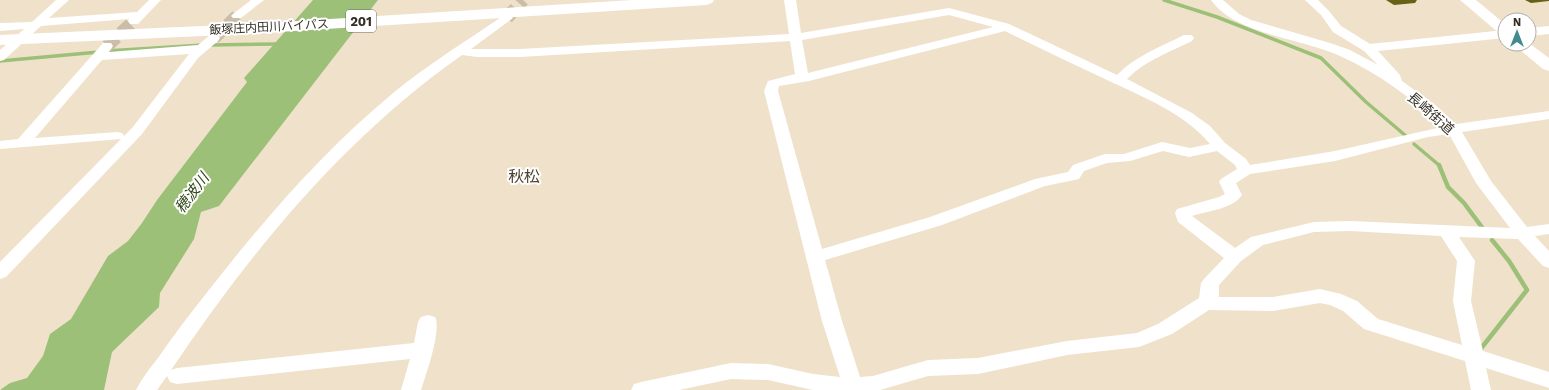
<svg xmlns="http://www.w3.org/2000/svg" width="1549" height="390" font-family="'Work Sans','Noto Sans JP',sans-serif">
<style>
.water{fill:#9cc078}
.lines{fill:none;stroke-linecap:round;stroke-linejoin:round}
.stream-far1{stroke:#9cc078;stroke-width:3.5}
.stream{stroke:#9cc078;stroke-width:4.5}
.minor-tunnel{stroke:#cabea9;stroke-width:13;stroke-dasharray:13 6;stroke-linecap:butt}
.minor{fill:#fff;fill-rule:evenodd}
.tertiary{fill:#fff;fill-rule:evenodd}
.trunk{fill:#fff;fill-rule:evenodd}
.wall{fill:#656116}
.labels{text-anchor:middle;dominant-baseline:central;stroke-width:4;stroke-linejoin:round;paint-order:stroke}
.far-street-label{font-size:12px;fill:#342f25;stroke:#fff}
.shield{fill:#fff;stroke:#716d66;stroke-width:1}
.shield-label{font-size:13px;font-weight:bold;fill:#342f25}
.street-label{font-size:14px;fill:#342f25;stroke:#fff}
.water-label{font-size:15px;font-style:italic;fill:#304815;stroke:#fff}
.quarter-label{font-size:16px;fill:#4e432e;stroke:#fff}
</style>
<rect width="100%" height="100%" fill="#f0e2ca"/>
<!-- water -->
<polygon class="water" points="313,0 378,0 219,206 201,212 194,239 160,293 159,307 112,352 104,390 0,390 10,383 27,378 43,356 50,334 71,319 108,256 128,241 142,223 157,200 247,82 244,78"/>
<g class="lines">
<!-- stream-far1 -->
<g class="stream-far1">
<polyline points="1164,0 1217,17 1321,58 1366,102 1406,136"/>
<polyline points="210,45 279,44"/>
<polyline points="106,51 203,45"/>
<polyline points="0,61 99,52"/>
<polyline points="1414,144 1440,166"/>
</g>
<!-- stream -->
<g class="stream">
<polyline points="1439,165 1448,187 1464,203 1484,230"/>
<polyline points="1479,351 1527,290 1509,261 1492,240"/>
</g>
<!-- minor-tunnel -->
<g class="minor-tunnel">
<polyline points="507,18 523,0"/>
<polyline points="214,38 237,16"/>
<polyline points="107,46 134,21"/>
</g>
<!-- minor -->
<g class="minor">
<polygon points="56,0 69,0 49,18 137,12 149,0 161,0 138,24 130,24 128,21 129,19 41,26 4,60 0,61 0,50 24,29 0,31 0,23 32,22"/>
<polygon points="251,0 264,0 241,18 233,18 231,16 233,14"/>
<path d="M784,0H796L801,33L949,8L1009,24L1117,75C1135,56 1160,47 1184,35H1192L1194,38L1192,41C1170,52 1144,61 1127,79L1192,113L1210,126L1225,143L1246,159L1250,165L1335,151L1442,127C1412,98 1378,73 1340,56C1302,38 1236,35 1211,0H1223L1239,14L1251,20L1330,43L1350,50L1378,65L1364,51L1333,32L1321,15L1305,0H1318L1329,11L1341,26L1370,44L1505,30V38L1378,51L1400,75L1402,81L1434,104L1456,124L1549,111V119L1462,132L1491,181L1527,227L1549,224V234L1535,236L1549,251V268L1543,266L1518,239L1459,237L1475,261L1471,301L1483,351L1549,372V388L1486,368L1491,390H1471L1465,361L1364,329L1343,311L1330,305L1320,303L1273,311L1209,310L1172,334L1139,347L1067,355L978,374L928,376L880,390H813L768,380L731,379L679,390H631L634,384L641,382L731,363L768,364L813,374L840,377L822,321L764,91L768,81L795,74L790,41L520,57H477L462,55C344,138 251,251 171,370L177,368L414,343L418,322L421,317L428,315L435,317C442,329 426,375 421,390H401L410,359L177,384L170,382L167,376L157,390H136C142,378 150,368 158,358C173,336 189,315 205,295C261,223 322,152 392,94C427,65 466,41 503,16H511L513,18L471,49H520L789,34ZM949,15L993,27L808,73L802,40ZM1005,31C1039,48 1073,64 1107,80C1143,97 1184,113 1210,144L1190,148L1162,142L1124,154H1105L1073,165L1068,172L1035,179L930,217L822,249L778,91L779,86L809,81ZM1449,134L1476,183L1510,228L1350,221L1314,222L1251,237L1235,248L1192,216C1207,211 1233,209 1242,195L1236,183L1250,174L1335,161L1428,137ZM1163,151L1189,157L1217,151L1235,165L1237,169L1221,179L1219,182L1225,194L1219,197L1177,209L1175,213L1178,222L1224,258L1204,279L1201,283L1199,298L1158,324L1137,333L1067,341L978,358L928,360L873,376L860,377L842,321L825,260L942,225L1045,186L1079,179L1084,171L1107,163L1130,161ZM1350,231L1441,236L1457,261L1453,301L1462,345L1378,319L1357,301L1341,294L1320,289L1273,297H1219V285L1241,261L1263,245L1314,232Z"/>
<polygon points="1549,26 1549,34 1529,36 1529,28"/>
<path d="M214,34L218,35L220,38L218,41L198,58L142,134L6,277L0,279V262L121,139L0,149V141L18,139L103,43H111L113,46L109,52L198,45L210,35ZM189,54L132,128L124,136L122,133L117,132L35,138L102,60Z"/>
</g>
<!-- tertiary -->
<g class="tertiary">
<polygon points="1460,0 1476,0 1505,24 1505,36 1500,34"/>
<polygon points="1529,43 1549,58 1549,71 1543,69 1513,44 1529,44"/>
</g>
<!-- trunk -->
<polygon class="trunk" points="632,0 714,0 712,3 706,5 248,34 0,45 0,35 248,24"/>
</g>
<!-- wall -->
<g class="wall">
<polygon points="1386,0 1417,0 1415,3 1394,5"/>
<polygon points="1525,0 1549,0 1549,1 1531,3"/>
</g>
<g class="labels">
<!-- far-street labels -->
<g class="far-street-label">
<text transform="translate(269 27) rotate(-3)">飯塚庄内田川バイパス</text>
</g>
<!-- shield labels -->
<rect class="shield" x="346" y="10" width="30" height="22" rx="3"/>
<g class="shield-label">
<text x="361" y="21">201</text>
</g>
<!-- street labels -->
<g class="street-label">
<text transform="translate(1431 113) rotate(41)">長崎街道</text>
</g>
<!-- water labels -->
<g class="water-label">
<text transform="translate(192 193) rotate(-53)">穂波川</text>
</g>
<!-- quarter labels -->
<g class="quarter-label">
<text x="524" y="176">秋松</text>
</g>
</g>
<!-- north arrow -->
<g transform="translate(1517 32)"><circle r="19" fill="#ffffff" stroke="#aeaca8"/>
<path d="M0-3L7 15L0 10L-7 15Z" fill="#428a8f"/>
<text y="-6" font-size="11" font-weight="bold" text-anchor="middle" fill="#342f25">N</text>
</g>
</svg>
